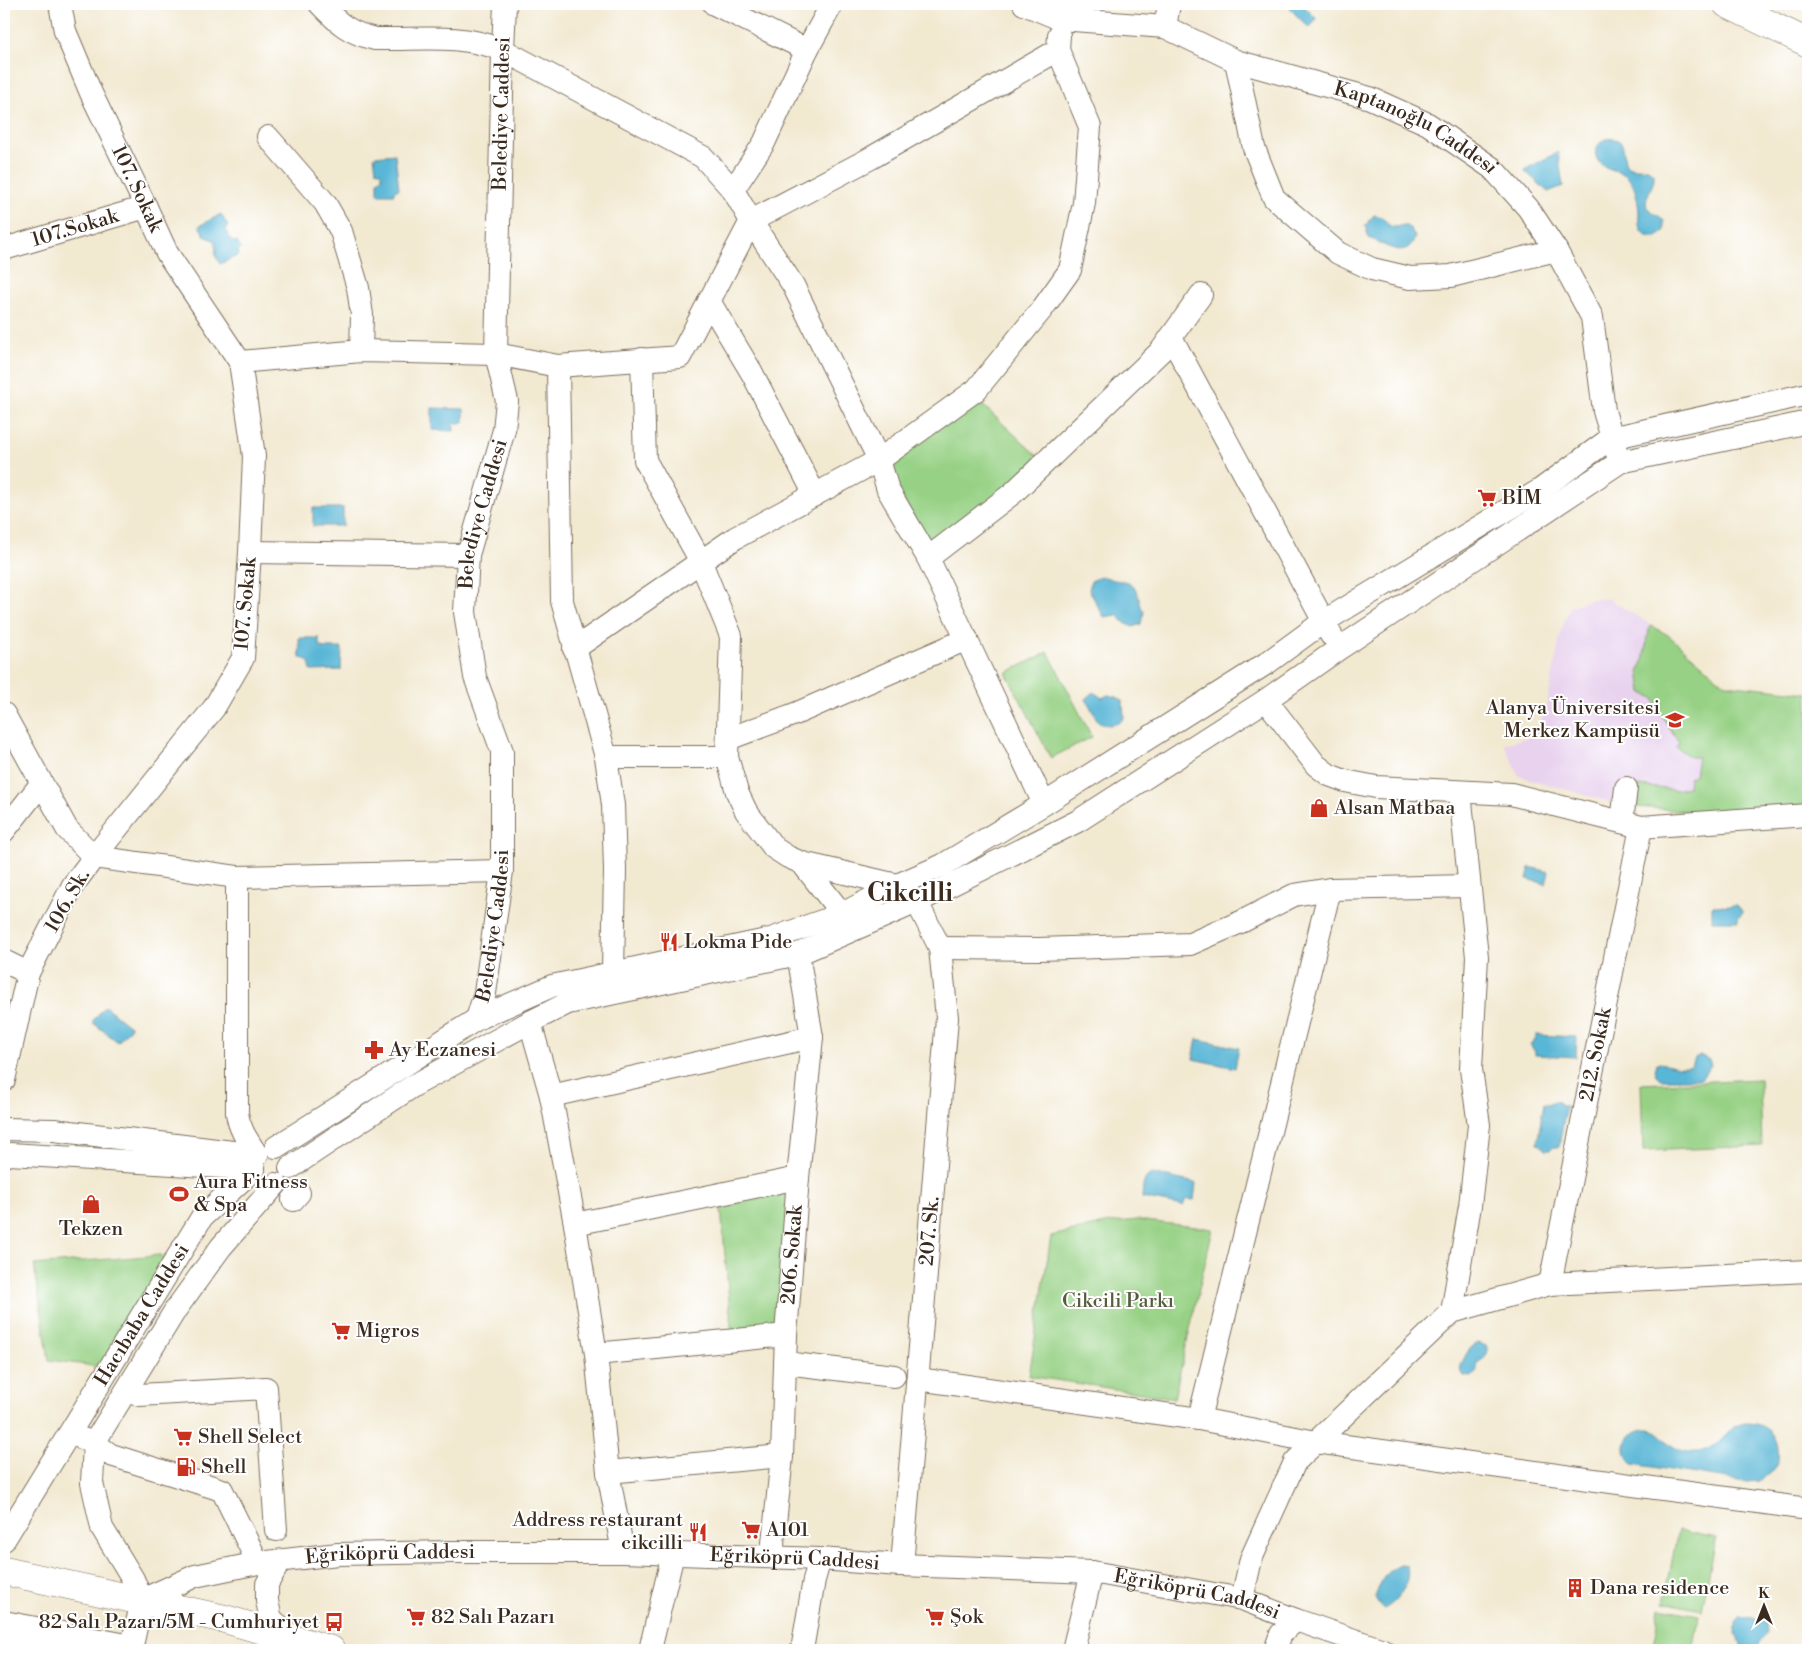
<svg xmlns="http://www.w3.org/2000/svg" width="1812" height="1654" font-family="'Libre Bodoni',serif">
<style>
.built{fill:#e8d2ee}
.green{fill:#97d185;stroke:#697e52}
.water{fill:#58b6d6;stroke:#4a707a}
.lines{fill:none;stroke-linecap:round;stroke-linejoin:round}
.minor-casing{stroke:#7b6d5d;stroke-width:24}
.highway-casing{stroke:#7b6d5d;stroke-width:29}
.minor{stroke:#fff;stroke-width:22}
.highway{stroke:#fff;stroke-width:28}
.labels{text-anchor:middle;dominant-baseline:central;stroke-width:4;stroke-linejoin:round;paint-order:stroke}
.street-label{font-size:20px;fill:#3b2a1e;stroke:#fff}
.poi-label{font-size:20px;fill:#3b2a1e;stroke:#fff;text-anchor:start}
.park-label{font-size:20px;fill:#575c3d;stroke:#fff}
.district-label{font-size:25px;font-weight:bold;fill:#3b2a1e;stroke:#fff}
</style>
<rect width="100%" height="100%" fill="#fff"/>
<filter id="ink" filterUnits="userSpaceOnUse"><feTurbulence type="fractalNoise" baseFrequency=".02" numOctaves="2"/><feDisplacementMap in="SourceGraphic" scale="10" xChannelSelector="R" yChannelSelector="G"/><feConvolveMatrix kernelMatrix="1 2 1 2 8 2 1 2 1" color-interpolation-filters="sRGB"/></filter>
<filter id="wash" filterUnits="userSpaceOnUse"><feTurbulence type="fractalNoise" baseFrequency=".0096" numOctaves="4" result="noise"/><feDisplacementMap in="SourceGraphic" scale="20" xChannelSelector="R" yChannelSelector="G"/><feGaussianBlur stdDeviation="1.12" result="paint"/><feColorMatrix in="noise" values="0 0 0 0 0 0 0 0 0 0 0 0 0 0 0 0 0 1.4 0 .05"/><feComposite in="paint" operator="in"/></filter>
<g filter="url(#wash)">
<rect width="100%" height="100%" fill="#f2e9d1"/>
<!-- built -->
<polygon class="built" points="1592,599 1609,599 1668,635 1723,683 1808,694 1725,814 1637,807 1609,802 1519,776 1504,744 1536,735 1547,705 1561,631 1570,607"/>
<!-- green -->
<g class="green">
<polygon points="974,397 1042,460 929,550 885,462"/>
<polygon points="1650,625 1668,635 1725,684 1808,693 1808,805 1725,814 1637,807 1639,786 1675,790 1688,787 1689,778 1695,775 1698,757 1690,757 1676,747 1679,742 1658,710 1654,698 1649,697 1642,692 1639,670 1643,662"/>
<polygon points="1048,652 1092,737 1051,758 1006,673"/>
<polygon points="1760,1079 1762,1146 1643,1151 1641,1084"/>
<polygon points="795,1182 783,1331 732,1336 720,1197"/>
<polygon points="1137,1220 1213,1229 1174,1398 1029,1376 1051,1236 1110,1223"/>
<polygon points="160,1255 169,1259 101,1367 49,1360 34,1265"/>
<polygon points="1678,1530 1716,1538 1702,1610 1664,1602"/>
<polygon points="1660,1608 1699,1615 1692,1650 1652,1650"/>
</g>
<!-- water -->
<g class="water">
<polygon points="1294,4 1302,4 1317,19 1309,28 1289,8"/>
<path d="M1605,139C1632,135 1619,159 1628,166C1633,169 1643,168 1648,168L1654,174C1655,188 1643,196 1647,208L1659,216L1664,221V231C1657,241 1645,239 1640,228C1638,223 1639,217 1639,212C1638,202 1636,187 1629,179C1621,168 1602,171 1597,159C1593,151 1598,144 1605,139Z"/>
<polygon points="1558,152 1563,186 1548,192 1524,170"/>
<polygon points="395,154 399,189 394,191 394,194 378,194 378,181 382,178 381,172 376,170 374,156"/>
<polygon points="221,214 228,226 226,229 228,236 233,242 237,242 241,249 238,250 239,255 220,264 216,257 215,241 205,236 199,226"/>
<path d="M1374,215L1382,217L1390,226L1396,227L1404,225L1411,229L1415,237C1407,261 1385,245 1369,238L1365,226Z"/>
<polygon points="432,408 464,409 464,423 454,423 454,431 432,430"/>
<rect x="313" y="508" width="30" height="18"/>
<path d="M1102,576C1106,577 1110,579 1114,580C1126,582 1131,579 1137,593C1141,600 1138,603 1144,612L1141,624L1133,627L1125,623L1117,615L1104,617L1089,590L1091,581Z"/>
<polygon points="299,638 319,638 319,645 323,648 342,648 341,670 311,671 309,662 305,659 300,658"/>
<path d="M1094,692L1102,698L1108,695L1117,697L1123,701L1124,718C1117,726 1109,726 1099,723L1086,699Z"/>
<polygon points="1530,867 1549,872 1546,884 1527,879"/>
<polygon points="1737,905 1743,912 1738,918 1738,921 1712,921 1712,906"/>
<polygon points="105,1006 131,1027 118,1042 92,1022"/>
<polygon points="1536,1035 1577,1037 1576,1057 1535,1055 1535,1052 1530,1044 1536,1039"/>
<polygon points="1197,1039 1239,1048 1235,1068 1193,1059"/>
<path d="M1700,1055L1709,1060L1711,1065L1701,1079H1660L1656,1075L1654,1069L1657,1063C1669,1063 1679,1070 1692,1066L1695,1058Z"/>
<polygon points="1554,1101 1558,1102 1561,1106 1566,1106 1559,1147 1553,1147 1550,1150 1545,1150 1541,1145 1537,1144 1544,1103 1548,1104"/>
<path d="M1153,1174L1196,1183L1194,1200L1186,1199L1183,1206L1142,1198C1143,1189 1142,1176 1153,1174Z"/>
<path d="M1479,1343L1486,1346C1490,1354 1485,1359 1478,1362L1476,1374L1471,1377L1464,1376L1460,1369C1463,1360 1468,1346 1479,1343Z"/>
<path d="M1745,1423C1774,1423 1782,1442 1777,1467L1760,1481L1746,1482L1633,1464C1627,1459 1625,1455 1625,1447C1625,1442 1629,1439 1632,1435C1640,1427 1652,1427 1660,1434C1664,1437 1667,1442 1671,1445C1678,1450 1688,1453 1697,1452C1706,1451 1717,1446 1723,1438C1727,1435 1730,1430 1734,1427C1737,1425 1741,1424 1745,1423Z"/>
<path d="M1401,1565L1407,1566C1411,1582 1398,1602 1384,1609L1378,1604L1375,1597C1381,1582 1385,1569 1401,1565Z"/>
<path d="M1740,1617L1765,1621L1766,1633L1754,1650H1741C1743,1637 1729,1632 1740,1617Z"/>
</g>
</g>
<g filter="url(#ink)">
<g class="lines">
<!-- minor casing -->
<g class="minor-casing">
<g id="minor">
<path id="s1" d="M60,4L65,31L91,93L146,207L167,253L240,362L254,456L250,552L243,658L214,708L94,857"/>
<path d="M320,4C338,23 349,33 375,39C421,40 458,33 503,50L703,157L733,190L751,221L793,285L879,460L888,490L928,558L1044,804"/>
<polyline points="714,4 807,50"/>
<path id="s2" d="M1024,4L1060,19L1165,27L1236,61L1370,98L1428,124L1492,168L1528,208L1556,250L1592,317L1604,411L1616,451"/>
<polyline points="1165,27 1169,4"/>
<polyline points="1236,61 1254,148 1274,198 1338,253 1372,269 1410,278 1451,276 1556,250"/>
<polyline points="268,137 325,203 341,231 358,288 362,315 361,351"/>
<polyline points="733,190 764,143 807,50 832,4"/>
<path id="s3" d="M4,249L146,207"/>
<polyline points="709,301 752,373 815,495"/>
<polyline points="1171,337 1331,635"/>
<polyline points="642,359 645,460 700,560 731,636 727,757 737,792 746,811 774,848 788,857 802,863 897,885 917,902 940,948 947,1018 903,1554 900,1565"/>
<polyline points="240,362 361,351 496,354 558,366 562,601 606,757 613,805 615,870 613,972"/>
<polyline points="558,366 680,357 751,221 871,158 1058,50 1059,35"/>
<polyline points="250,552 468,555"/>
<polyline points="928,558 1013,493 1161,351 1201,295"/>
<polyline points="574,649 735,538 879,460 976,390 1043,308 1070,270 1084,203 1090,127 1058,50"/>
<polyline points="1266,700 1316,765 1329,775 1345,781 1376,787 1511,794 1641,827 1808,815"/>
<polyline points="4,714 67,829 94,857 73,885 28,973 4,1080"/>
<polyline points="728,739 795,714 967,639"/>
<polyline points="606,757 727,757"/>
<polyline points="1622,822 1626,788"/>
<polyline points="4,831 41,784"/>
<polyline points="94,857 237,877 502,871"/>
<polyline points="802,863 842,914"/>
<path d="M237,877V1113C239,1129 248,1141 257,1155"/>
<polyline points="940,948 1039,949 1190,944 1243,921 1294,895 1330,889 1469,886"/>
<polyline points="4,961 28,973"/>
<path id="s4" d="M477,1019L485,993L502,871V751L475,677L465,612L468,555L504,430L507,401L496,354L503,50L505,4"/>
<polyline points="530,1022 551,1096 575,1224 596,1354 608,1472 623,1552"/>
<polyline points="551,1096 812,1037"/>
<polyline points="4,1129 54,1130 257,1155"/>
<polyline points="276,1147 477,1019 552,986 771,939 842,914 897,885 943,865 1044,804 1267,663 1323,622 1540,490 1611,438 1808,394"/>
<polyline points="4,1156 10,1154 254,1169"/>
<polyline points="290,1168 413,1086 530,1022 568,1003 798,954 917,902 1078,821 1266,700 1340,648 1620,462 1808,422"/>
<polyline points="293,1200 299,1193"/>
<polyline points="575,1224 798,1178"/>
<path id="s5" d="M1550,1284L1641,827"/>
<polyline points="1452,1312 1470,1206 1479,1125 1471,1069 1477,957 1460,792"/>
<polyline points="596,1354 786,1335"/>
<polyline points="785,1363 894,1376"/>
<polyline points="918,1379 1199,1419 1316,1442 1808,1509"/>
<polyline points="139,1395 266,1388 276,1530"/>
<polyline points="1199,1419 1330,889"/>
<polyline points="83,1439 94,1443 111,1455 222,1490 258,1563"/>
<polyline points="608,1472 782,1456"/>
<path id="s6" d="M4,1540L202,1217L254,1169"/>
<path id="s7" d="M774,1558L773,1543L782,1456L786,1335L798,1178L812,1037L798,954"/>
<polyline points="280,1561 267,1584 267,1601 271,1619 288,1633 294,1636"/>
<polyline points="1242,1599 1251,1559 1295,1462 1452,1312 1550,1284 1808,1271"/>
<path id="s8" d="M142,1600L195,1576L258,1563L338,1554L452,1552H623L820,1559L900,1565L1092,1572L1242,1599L1296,1620L1383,1650"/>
<polyline points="4,1622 132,1646 142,1600 133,1579 102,1528 92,1483 94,1443 176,1309 221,1247 276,1184"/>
<polyline points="650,1650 673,1554"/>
<polyline points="802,1650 814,1580 820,1559"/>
<polyline points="1073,1650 1092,1572"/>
<polyline points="1275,1650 1281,1634 1296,1620"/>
</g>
</g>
<!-- highway casing -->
<g class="highway-casing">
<g id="highway">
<polyline points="1727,4 1808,43"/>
<polyline points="4,1571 225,1619 331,1650"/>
<polyline points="4,1638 69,1650"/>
</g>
</g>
<!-- minor -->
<use href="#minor" class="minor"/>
<!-- highway -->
<use href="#highway" class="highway"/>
</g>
</g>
<!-- icons -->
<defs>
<g id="supermarket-bare" transform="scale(1.5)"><path d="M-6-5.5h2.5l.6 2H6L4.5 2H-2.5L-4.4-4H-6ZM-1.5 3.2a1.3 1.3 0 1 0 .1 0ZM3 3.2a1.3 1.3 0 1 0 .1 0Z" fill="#c8321e" stroke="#fff" stroke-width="2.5" paint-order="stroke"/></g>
<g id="university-bare" transform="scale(1.5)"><path d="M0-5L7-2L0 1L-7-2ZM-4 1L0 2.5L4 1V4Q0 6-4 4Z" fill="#c8321e" stroke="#fff" stroke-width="2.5" paint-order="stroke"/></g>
<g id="shop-bare" transform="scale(1.5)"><path d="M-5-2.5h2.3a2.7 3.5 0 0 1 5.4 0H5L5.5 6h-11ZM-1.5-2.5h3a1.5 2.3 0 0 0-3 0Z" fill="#c8321e" stroke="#fff" stroke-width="2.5" paint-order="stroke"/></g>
<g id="restaurant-bare" transform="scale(1.5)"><path d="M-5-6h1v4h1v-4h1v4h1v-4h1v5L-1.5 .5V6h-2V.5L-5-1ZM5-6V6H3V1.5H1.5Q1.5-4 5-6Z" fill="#c8321e" stroke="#fff" stroke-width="2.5" paint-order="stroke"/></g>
<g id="pharmacy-bare" transform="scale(1.5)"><path d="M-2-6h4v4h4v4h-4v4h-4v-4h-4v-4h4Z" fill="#c8321e" stroke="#fff" stroke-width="2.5" paint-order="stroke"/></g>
<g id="stadium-bare" transform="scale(1.5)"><path d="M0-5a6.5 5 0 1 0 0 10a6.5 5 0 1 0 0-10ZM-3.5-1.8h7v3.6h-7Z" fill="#c8321e" stroke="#fff" stroke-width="2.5" paint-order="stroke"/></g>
<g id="fuel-bare" transform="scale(1.5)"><path d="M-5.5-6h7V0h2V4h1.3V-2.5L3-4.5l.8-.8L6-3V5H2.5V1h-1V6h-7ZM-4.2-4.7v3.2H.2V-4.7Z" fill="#c8321e" stroke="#fff" stroke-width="2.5" paint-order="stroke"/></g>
<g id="building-bare" transform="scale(1.5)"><path d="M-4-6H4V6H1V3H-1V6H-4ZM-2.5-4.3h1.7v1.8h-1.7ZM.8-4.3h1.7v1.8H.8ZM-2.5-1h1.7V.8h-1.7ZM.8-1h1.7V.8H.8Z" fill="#c8321e" stroke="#fff" stroke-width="2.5" paint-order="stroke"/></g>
<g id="bus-bare" transform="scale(1.5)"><path d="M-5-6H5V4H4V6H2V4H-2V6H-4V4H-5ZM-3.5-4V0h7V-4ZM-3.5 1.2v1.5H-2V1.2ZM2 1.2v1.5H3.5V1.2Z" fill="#c8321e" stroke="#fff" stroke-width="2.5" paint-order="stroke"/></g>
</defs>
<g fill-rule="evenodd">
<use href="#supermarket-bare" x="1487" y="498"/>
<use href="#university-bare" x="1675" y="720"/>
<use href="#shop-bare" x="1319" y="808"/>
<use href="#restaurant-bare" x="669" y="942"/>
<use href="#pharmacy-bare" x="374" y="1050"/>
<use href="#stadium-bare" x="179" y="1194"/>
<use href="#shop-bare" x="91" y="1204"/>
<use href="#supermarket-bare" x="341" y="1331"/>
<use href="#supermarket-bare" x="183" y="1437"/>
<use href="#fuel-bare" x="186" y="1467"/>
<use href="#supermarket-bare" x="751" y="1530"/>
<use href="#restaurant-bare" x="698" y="1532"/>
<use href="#building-bare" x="1575" y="1588"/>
<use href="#supermarket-bare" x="416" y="1617"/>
<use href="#supermarket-bare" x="935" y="1617"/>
<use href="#bus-bare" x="334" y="1622"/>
</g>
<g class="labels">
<!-- street labels -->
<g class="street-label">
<text stroke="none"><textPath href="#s4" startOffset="920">Belediye Caddesi</textPath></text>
<text stroke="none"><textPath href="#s2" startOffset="416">Kaptanoğlu Caddesi</textPath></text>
<text stroke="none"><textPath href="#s1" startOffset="201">107. Sokak</textPath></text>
<text stroke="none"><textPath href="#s3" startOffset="74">107.Sokak</textPath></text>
<text stroke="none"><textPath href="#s4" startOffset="515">Belediye Caddesi</textPath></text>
<text transform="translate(246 604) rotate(-85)">107. Sokak</text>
<text transform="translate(68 901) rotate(-60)">106. Sk.</text>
<text stroke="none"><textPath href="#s4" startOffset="95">Belediye Caddesi</textPath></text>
<text stroke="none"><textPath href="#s5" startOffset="234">212. Sokak</textPath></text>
<text transform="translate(930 1231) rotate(-85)">207. Sk.</text>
<text stroke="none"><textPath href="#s7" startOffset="304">206. Sokak</textPath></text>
<text stroke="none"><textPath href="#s6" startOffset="264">Hacıbaba Caddesi</textPath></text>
<text stroke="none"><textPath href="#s8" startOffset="255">Eğriköprü Caddesi</textPath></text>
<text stroke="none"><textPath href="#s8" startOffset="660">Eğriköprü Caddesi</textPath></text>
<text stroke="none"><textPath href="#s8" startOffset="1065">Eğriköprü Caddesi</textPath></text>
</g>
<!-- poi labels -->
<g class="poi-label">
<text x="1502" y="498">BİM</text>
<text x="1660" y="708" text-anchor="end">Alanya Üniversitesi<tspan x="1660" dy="23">Merkez Kampüsü</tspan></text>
<text x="1334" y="808">Alsan Matbaa</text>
<text x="684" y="942">Lokma Pide</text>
<text x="389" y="1050">Ay Eczanesi</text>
<text x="194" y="1182">Aura Fitness<tspan x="194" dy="23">&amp; Spa</tspan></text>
<text x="91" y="1229" text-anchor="middle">Tekzen</text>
<text x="356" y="1331">Migros</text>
<text x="198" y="1437">Shell Select</text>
<text x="201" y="1467">Shell</text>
<text x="683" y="1520" text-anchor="end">Address restaurant<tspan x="683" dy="23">cikcilli</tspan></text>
<text x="766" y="1530">A101</text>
<text x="1590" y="1588">Dana residence</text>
<text x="431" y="1617">82 Salı Pazarı</text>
<text x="950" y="1617">Şok</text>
<text x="319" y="1622" text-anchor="end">82 Salı Pazarı/5M - Cumhuriyet</text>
</g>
<!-- park labels -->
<g class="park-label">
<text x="1118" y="1301">Cikcili Parkı</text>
</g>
<!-- district labels -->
<g class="district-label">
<text x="910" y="893">Cikcilli</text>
</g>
</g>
<!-- margin -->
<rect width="1812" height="1654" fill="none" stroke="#fff" stroke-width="20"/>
<!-- north arrow -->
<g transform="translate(1764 1606)" stroke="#ffffff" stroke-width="4" paint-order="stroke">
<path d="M0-4L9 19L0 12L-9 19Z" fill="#3b2a1e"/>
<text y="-8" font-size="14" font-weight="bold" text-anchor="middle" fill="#3b2a1e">K</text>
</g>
</svg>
